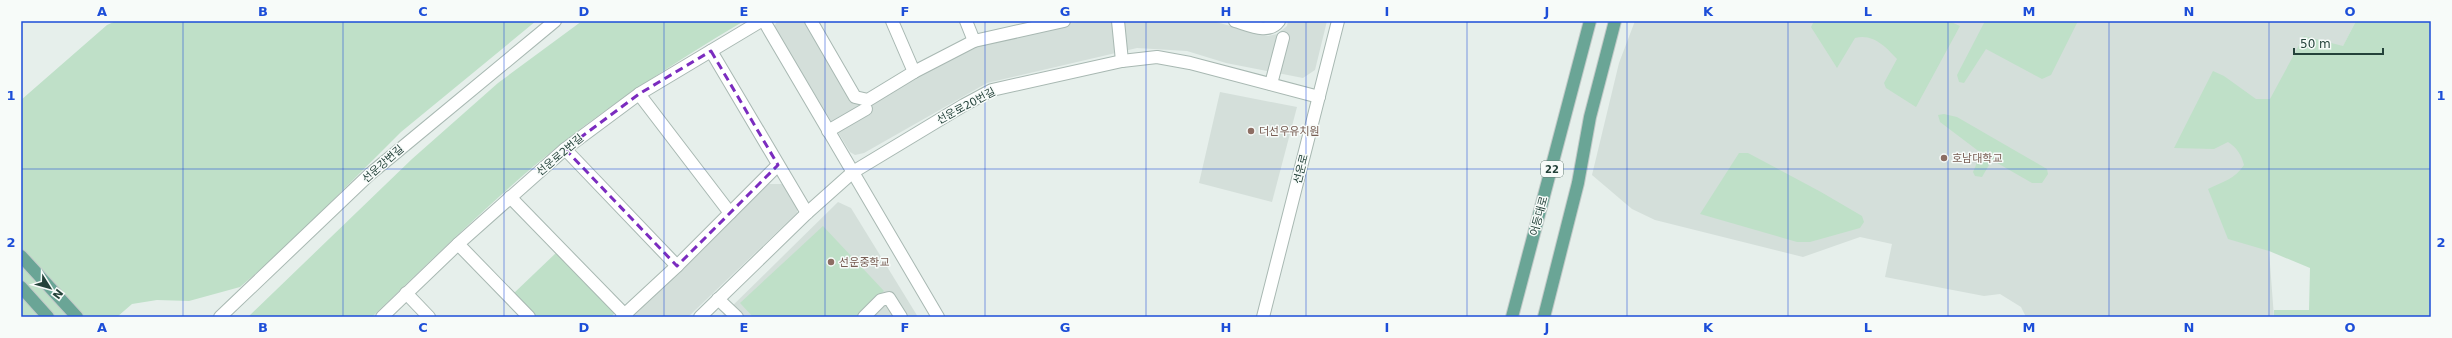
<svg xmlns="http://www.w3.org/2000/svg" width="2452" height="338" font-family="'DejaVu Sans','Noto Sans KR',sans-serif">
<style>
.built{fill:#d4dfda}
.green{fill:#bfe0c8}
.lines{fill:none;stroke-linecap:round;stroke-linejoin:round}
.minor-casing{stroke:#a8b8b2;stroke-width:14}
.major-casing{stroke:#c2cac8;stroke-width:14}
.minor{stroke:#fff;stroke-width:12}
.major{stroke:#6aa596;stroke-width:12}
.marked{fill:none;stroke:#7b2cbf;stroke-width:3;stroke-dasharray:8 5;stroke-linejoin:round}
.grid{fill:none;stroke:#1d4ed8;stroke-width:1;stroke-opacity:0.55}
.education-dot{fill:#8d6e63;stroke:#f7fbf9;stroke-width:1.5}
.labels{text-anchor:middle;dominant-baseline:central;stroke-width:3;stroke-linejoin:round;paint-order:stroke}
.shield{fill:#f7fbf9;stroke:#637a73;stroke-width:1}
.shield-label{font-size:10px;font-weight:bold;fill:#24423a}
.street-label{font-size:11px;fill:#24423a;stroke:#f7fbf9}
.education-label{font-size:11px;fill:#785e54;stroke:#f7fbf9;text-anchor:start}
.neatline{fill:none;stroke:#1d4ed8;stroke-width:1.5}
.grid-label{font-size:13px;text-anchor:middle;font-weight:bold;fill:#1d4ed8}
</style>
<rect width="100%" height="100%" fill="#e6efeb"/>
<!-- built -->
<g class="built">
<polygon points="777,21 805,21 860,107 972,46 1004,37 1082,21 1212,21 1268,36 1277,34 1287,26 1288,21 1327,21 1315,70 1303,78 1226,63 1187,51 1137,48 987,83 864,153 855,155 850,152 774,27"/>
<polygon points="1635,21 2356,21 2295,141 2269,251 2274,317 2026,317 2021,307 2000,294 1984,296 1885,277 1892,244 1860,237 1803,257 1655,220 1632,209 1592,175 1619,63"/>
<polygon points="1220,92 1297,107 1272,202 1199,183"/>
<polygon points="769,184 783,184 798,200 797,213 688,317 628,317"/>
<polygon points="838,202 851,208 918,317 721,317"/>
</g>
<!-- green -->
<g class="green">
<polygon points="116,21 536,21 401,132 282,251 240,287 189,301 157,300 132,304 117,317 21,317 21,100 107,25"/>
<path d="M582,21H744C670,65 599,111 534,166C478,214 425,266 372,317H248L412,159L498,83Z"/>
<path d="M1814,21H1949L1960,26L1916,107L1886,88L1884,83L1897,59C1886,47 1873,33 1855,38L1837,68L1811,27Z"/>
<polygon points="1985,21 2078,21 2051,75 2042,79 1986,49 1964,83 1959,82 1957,75"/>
<path d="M2356,21H2431V317H2274V310H2309L2310,268L2269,251L2228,239L2208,189C2222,182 2235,179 2244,165C2241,154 2237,148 2228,142L2214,149L2174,148L2213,71L2224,76L2256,99H2270L2304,36L2343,46Z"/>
<polygon points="1944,114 1957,117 2047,169 2048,174 2042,183 2032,183 1992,160 1982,177 1975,176 1973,172 1981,153 1940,122 1938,115"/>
<polygon points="1739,153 1748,153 1821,192 1862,216 1864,222 1860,228 1810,242 1797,242 1700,214"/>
<polygon points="823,226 884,291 856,317 753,317 740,303"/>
<polygon points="557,252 615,313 611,317 535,317 513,294"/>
</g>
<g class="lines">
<!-- minor casing -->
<g class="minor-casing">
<g id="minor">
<polyline points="764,21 938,317"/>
<polyline points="811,21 855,97 868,100 914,72 974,41 1064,21"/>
<polyline points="892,21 914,72"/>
<polyline points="966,21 974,41"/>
<polyline points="1118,21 1122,61"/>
<path d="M1235,21C1249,25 1269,35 1279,21"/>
<polyline points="711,51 807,213"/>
<polyline points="1271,84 1283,38"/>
<polyline points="639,94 730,213"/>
<polyline points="828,131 866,109"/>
<polyline points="565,149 677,266"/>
<polyline points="510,197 627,317"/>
<polyline points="458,244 529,317"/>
<polyline points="406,293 429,317"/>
<polyline points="718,299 737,317"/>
<polyline points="220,317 370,174 555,21"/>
<polyline points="382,317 458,244 565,149 639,94 761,21"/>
<polyline points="622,317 677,266 778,165"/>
<polyline points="700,317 807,213 853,172 964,105 992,90 1122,61 1157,57 1190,63 1319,97"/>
<polyline points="864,317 881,300 889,298 901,317"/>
<polyline points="1263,317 1338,21"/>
</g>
</g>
<!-- major casing -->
<g class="major-casing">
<g id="major">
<polyline points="21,256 77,317"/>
<polyline points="21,287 48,317"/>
<polyline points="1512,317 1590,21"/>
<polyline points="1544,317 1578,183 1590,117 1615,21"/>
</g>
</g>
<!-- minor -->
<use href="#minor" class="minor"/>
<!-- major -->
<use href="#major" class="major"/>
</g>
<!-- marked area -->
<path class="marked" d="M711,51L778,165L677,266L565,149L639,94Z"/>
<!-- grid -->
<path class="grid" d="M183,21V317M343,21V317M504,21V317M664,21V317M825,21V317M985,21V317M1146,21V317M1306,21V317M1467,21V317M1627,21V317M1788,21V317M1948,21V317M2109,21V317M2269,21V317M21,169H2431"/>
<!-- markers -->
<g class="education-dot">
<circle cx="1251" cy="131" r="4"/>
<circle cx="1944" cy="158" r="4"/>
<circle cx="831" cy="262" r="4"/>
</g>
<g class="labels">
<!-- shield labels -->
<rect class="shield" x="1541" y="161" width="22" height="16" rx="3"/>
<g class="shield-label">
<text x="1552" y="169">22</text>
</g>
<!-- street labels -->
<g class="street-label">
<text transform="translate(966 106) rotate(-28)">선운로20번길</text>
<text transform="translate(560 155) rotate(-40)">선운로2번길</text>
<text transform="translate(383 164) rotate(-41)">선운강변길</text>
<text transform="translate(1301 169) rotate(-76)">선운로</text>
<text transform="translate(1539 216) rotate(-75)">어등대로</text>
</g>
<!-- education labels -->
<g class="education-label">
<text x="1259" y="131">더선우유치원</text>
<text x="1952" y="158">호남대학교</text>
<text x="839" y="262">선운중학교</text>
</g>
</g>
<!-- border -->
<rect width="2452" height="338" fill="none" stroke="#f7fbf9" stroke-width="44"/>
<!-- north arrow -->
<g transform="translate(50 288) rotate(127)" stroke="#f7fbf9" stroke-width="3" paint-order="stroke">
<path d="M0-3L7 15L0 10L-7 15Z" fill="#24423a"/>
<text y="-6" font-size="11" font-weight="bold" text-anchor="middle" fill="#24423a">N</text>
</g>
<!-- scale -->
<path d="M2294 48v6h89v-6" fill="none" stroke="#24423a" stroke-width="2"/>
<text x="2300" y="48" font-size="12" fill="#24423a" stroke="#f7fbf9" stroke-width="3" paint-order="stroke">50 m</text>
<rect x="22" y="22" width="2408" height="294" class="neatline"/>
<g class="grid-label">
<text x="102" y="16">A</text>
<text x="263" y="16">B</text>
<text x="423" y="16">C</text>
<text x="584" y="16">D</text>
<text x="744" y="16">E</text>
<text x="905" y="16">F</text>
<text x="1065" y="16">G</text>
<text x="1226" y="16">H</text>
<text x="1387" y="16">I</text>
<text x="1547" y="16">J</text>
<text x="1708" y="16">K</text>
<text x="1868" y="16">L</text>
<text x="2029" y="16">M</text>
<text x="2189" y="16">N</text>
<text x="2350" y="16">O</text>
<text x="11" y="100">1</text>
<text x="2441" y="100">1</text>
<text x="11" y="247">2</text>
<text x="2441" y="247">2</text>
<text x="102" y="332">A</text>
<text x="263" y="332">B</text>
<text x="423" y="332">C</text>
<text x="584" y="332">D</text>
<text x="744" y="332">E</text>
<text x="905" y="332">F</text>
<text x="1065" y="332">G</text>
<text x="1226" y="332">H</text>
<text x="1387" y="332">I</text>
<text x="1547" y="332">J</text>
<text x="1708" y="332">K</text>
<text x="1868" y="332">L</text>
<text x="2029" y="332">M</text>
<text x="2189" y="332">N</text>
<text x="2350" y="332">O</text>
</g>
</svg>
